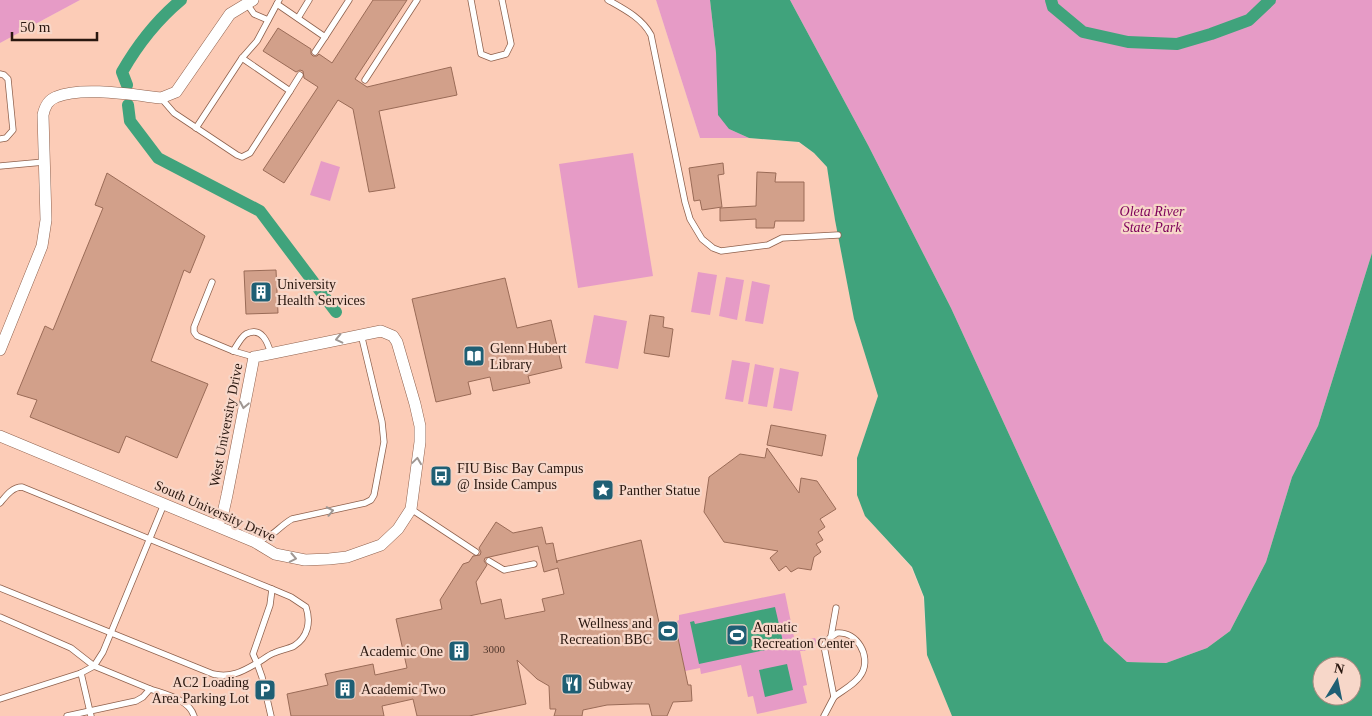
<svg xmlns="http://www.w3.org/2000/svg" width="1372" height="716" font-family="Georgia,serif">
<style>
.built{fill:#fcccb7}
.green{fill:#e69bc6}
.water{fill:#40a37c;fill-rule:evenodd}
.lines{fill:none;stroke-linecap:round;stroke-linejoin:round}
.canal{stroke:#40a37c;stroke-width:12}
.building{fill:#d2a08a;stroke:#9a6b57;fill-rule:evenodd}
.lane-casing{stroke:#8f614d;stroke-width:7}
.street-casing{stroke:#8f614d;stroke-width:12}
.lane{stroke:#fff;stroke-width:5.5}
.street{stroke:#fff;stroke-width:11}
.oneway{stroke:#9f9793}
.labels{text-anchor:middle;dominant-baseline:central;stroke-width:4.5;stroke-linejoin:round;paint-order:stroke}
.number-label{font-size:11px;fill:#53392e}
.park-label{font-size:14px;font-style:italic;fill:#7d005a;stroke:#f7d7c9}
.poi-label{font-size:14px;fill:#29170f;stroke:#f7d7c9;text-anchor:start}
.street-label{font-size:14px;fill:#29170f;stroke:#f7d7c9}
</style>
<rect width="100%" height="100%" fill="#f7d7c9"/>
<!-- built -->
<polygon class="built" points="80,0 656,0 700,138 749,138 798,142 814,153 827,167 835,220 854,319 878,396 857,458 865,516 911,567 923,596 927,655 952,716 0,716 0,43"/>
<!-- green -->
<g class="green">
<polygon points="0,0 80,0 0,43"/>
<polygon points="656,0 710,0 716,53 729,129 749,138 700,138"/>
<polygon points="790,0 1372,0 1372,253 1318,426 1292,477 1266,562 1230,631 1207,648 1166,663 1127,662 1104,641 951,308 868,145"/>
<polygon points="633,153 653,276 578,288 559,164"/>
<polygon points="321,161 340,167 330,201 310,195"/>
<polygon points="698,272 717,275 710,315 691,312"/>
<polygon points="726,277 744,280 737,320 719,316"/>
<polygon points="752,281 770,285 763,324 745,321"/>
<polygon points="594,315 627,321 618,369 585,363"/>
<polygon points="732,360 750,363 743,402 725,399"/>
<polygon points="755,364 774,368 767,407 748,404"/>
<polygon points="780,368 799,372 792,411 773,408"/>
<polygon points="785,593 795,642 815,638 818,644 808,646 805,651 800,651 807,685 803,686 807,703 757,714 753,696 748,697 741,665 701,674 700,668 685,671 675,622 679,620 679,615"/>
</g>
<!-- water -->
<g class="water">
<path d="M710,0H790L868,145L951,308L1104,641L1127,662L1166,663L1207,648L1230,631L1266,562L1292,477L1318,426L1372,253V716H952L927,655L924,597L912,567L865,516L857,495V458L878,396L854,319L835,220L827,167L814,153L799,142L749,138L729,129L718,115L716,53ZM1322,666H1352V696H1322Z"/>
<polygon points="775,607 784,646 699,664 690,622 694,621 695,624"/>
<polygon points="787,664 793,690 765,697 759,670"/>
</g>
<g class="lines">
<!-- canal -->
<g class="canal">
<polyline points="1051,0 1053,7 1083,32 1128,42 1177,44 1211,34 1249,20 1270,0"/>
<path d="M127,85L122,72C138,44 157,20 181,0"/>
<polyline points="128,105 130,121 158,158 260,211 336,312"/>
</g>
</g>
<!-- building -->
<g class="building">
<polygon points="373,0 407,0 355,79 367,87 451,67 457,95 379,111 395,188 369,192 353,109 338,100 284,183 263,170 318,87 304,78 303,71 300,70 296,72 263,51 278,28 311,49 311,54 313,56 317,56 319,54 332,63"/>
<polygon points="723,163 724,174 718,175 722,207 702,210 700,200 694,201 689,168"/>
<polygon points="757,172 776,173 775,182 804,182 804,221 775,221 774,228 756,228 756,219 720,221 720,208 756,206"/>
<polygon points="107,173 205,236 190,273 184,270 151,361 208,384 177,458 126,436 119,453 30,417 37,400 17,394 45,326 53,330 103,208 95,205"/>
<polygon points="276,270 278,313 246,314 244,271"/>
<polygon points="505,278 517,328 551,320 562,368 528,376 530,383 493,391 490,377 468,382 471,394 436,402 412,299"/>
<polygon points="650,315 664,317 663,327 673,329 669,357 644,353"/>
<polygon points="771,425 826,435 822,456 767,445"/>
<polygon points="767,448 799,493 801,478 817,481 836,509 820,519 825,527 818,532 823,540 816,544 821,552 814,557 811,570 798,568 791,572 786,566 779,571 770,558 778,551 724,542 704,512 709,477 740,454 765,458"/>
<path d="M496,522L513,533L542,527L546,544L553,543L557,563V561L641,540L660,627L675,624L688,685H691L692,701L673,702L667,716H652L649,704H635L607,705L583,710L582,716H554L556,709H550L549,686L537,679L517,660L526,704L469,716H417L413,699L382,706L384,716H291L287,694L328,685L325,674L373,664L375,675L407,668L396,619L442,609L440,600L463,564L469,562L473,556L480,555L481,552L479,548ZM538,546L544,572L558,568L564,594L542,599L545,611L505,619L501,599L481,604L476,582L487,565L484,561L485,558Z"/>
</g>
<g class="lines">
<!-- lane casing -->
<g class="lane-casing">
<g id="lane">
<polyline points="471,0 481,54 491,58 506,54 511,44 502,0"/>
<path d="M608,0C624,9 642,18 651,35L685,202L690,219L702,239L713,248L721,251L768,245L782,238L838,235"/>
<polyline points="247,4 254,14 268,20"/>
<polyline points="277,4 325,37 349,0"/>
<polyline points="298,18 309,0"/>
<polyline points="315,52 325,37"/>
<polyline points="0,74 4,75 8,79 13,130 6,138 0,139"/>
<polyline points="365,80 417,0"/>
<polyline points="290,91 300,75"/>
<polyline points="161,98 174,113 237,155 242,157 250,153 290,91 242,58"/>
<polyline points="196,128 242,58 257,41 279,0"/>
<polyline points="0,166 44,162"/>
<polyline points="212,282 194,327 194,332 197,336 233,351 254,357"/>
<path d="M233,351C237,346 240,338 246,334C262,326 268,343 271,354"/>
<path d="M0,503C6,496 12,487 22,487L272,589L270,605L253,654L257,663C242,672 230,678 213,674L0,588"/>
<polyline points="411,509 476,552"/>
<path d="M256,541C273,538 278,527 292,519L365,503L371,500L374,495L384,442L382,422L361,334"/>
<polyline points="489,561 504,570 534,564"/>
<polyline points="0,617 71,648 94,666 103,652 164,504"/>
<path d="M837,633C857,631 871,656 862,673C857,683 843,690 834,697L824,646L827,640Z"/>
<polyline points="831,636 836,608"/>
<polyline points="81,673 91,716"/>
<polyline points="0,699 81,673 94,666 150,689"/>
<path d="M67,716L136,701L143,697L150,689C164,694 189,699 194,716"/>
<path d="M271,716L262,677L257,663C263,660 268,655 274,653C281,650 288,649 294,646C308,637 311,622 306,607L291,597L272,589"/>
<polyline points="824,716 834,697"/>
</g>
</g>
<!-- street casing -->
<g class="street-casing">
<g id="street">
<path d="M0,350L42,246L46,220L43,115C45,106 48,100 56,97C81,86 134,95 161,98L176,92L230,14L253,0"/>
<polyline points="0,436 255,542 275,554 305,560 329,559 347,557 381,545 398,529 411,509 420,442 420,426 415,404 397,342 393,336 381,331 254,357 227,495 223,513 217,526"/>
</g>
</g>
<!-- lane -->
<use href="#lane" class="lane"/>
<!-- street -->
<use href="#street" class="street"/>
</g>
<!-- one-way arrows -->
<defs><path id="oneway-chevron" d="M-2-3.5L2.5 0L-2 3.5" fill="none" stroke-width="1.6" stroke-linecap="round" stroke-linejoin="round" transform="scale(1.25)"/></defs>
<g class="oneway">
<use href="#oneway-chevron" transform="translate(339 339) rotate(167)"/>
<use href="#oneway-chevron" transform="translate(244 405) rotate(101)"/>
<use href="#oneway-chevron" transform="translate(417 461) rotate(-82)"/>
<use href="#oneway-chevron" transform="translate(330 511) rotate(-12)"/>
<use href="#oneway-chevron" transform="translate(293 558) rotate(11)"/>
</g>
<!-- icons -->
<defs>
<g id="building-square" transform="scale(1.125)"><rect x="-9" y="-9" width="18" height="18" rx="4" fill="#1f5f74" stroke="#f7d7c9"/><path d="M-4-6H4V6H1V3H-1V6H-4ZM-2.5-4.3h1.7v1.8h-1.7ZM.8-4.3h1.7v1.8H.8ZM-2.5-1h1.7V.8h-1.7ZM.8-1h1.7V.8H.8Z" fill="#fff"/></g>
<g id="library-square" transform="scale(1.125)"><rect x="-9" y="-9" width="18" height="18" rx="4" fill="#1f5f74" stroke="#f7d7c9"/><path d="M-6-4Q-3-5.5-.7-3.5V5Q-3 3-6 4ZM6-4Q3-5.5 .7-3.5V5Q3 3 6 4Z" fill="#fff"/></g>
<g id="bus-square" transform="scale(1.125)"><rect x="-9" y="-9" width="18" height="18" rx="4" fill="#1f5f74" stroke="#f7d7c9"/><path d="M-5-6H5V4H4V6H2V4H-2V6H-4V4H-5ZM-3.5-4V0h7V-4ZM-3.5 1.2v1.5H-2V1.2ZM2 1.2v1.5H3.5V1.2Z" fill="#fff"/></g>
<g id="sight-square" transform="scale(1.125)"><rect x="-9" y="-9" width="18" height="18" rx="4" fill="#1f5f74" stroke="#f7d7c9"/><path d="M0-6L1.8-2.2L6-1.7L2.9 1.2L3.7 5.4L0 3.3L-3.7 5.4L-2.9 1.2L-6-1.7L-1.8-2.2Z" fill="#fff"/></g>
<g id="stadium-square" transform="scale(1.125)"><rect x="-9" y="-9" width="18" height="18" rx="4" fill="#1f5f74" stroke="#f7d7c9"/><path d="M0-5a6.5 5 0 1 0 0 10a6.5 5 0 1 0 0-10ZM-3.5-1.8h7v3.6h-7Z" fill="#fff"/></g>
<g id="restaurant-square" transform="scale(1.125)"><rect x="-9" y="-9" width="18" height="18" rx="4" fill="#1f5f74" stroke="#f7d7c9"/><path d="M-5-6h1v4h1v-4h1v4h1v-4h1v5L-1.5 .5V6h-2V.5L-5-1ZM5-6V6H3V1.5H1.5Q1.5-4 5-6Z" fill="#fff"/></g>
<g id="parking-square" transform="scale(1.125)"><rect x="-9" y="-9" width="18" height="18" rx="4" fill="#1f5f74" stroke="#f7d7c9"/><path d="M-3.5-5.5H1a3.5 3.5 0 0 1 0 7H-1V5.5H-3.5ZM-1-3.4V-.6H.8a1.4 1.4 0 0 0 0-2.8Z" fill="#fff"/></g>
</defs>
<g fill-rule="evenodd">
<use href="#building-square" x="261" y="292"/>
<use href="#library-square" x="474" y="356"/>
<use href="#bus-square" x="441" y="476"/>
<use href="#sight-square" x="603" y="490"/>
<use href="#stadium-square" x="668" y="631"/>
<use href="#stadium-square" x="737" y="635"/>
<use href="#building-square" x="459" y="651"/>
<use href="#restaurant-square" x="572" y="684"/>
<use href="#building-square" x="345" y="689"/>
<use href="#parking-square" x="265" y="690"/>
</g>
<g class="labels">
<!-- number labels -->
<g class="number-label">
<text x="494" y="649">3000</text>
</g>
<!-- park labels -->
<g class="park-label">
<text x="1152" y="211">Oleta River<tspan x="1152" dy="16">State Park</tspan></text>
</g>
<!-- poi labels -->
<g class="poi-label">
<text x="277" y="284">University<tspan x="277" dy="16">Health Services</tspan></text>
<text x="490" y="348">Glenn Hubert<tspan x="490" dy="16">Library</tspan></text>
<text x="457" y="468">FIU Bisc Bay Campus<tspan x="457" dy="16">@ Inside Campus</tspan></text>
<text x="619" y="490">Panther Statue</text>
<text x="652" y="623" text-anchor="end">Wellness and<tspan x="652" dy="16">Recreation BBC</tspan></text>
<text x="753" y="627">Aquatic<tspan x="753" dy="16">Recreation Center</tspan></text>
<text x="443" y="651" text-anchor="end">Academic One</text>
<text x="249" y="682" text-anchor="end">AC2 Loading<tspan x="249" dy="16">Area Parking Lot</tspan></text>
<text x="588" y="684">Subway</text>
<text x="361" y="689">Academic Two</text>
</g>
<!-- street labels -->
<g class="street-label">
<text transform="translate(226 425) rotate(-79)">West University Drive</text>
<text transform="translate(215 511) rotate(24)">South University Drive</text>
</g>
</g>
<!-- north arrow -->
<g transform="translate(1337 681) rotate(10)"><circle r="24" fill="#f7d7c9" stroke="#a58a7f"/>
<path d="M0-4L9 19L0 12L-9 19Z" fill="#1f5f74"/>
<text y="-8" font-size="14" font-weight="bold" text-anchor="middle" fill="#29170f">N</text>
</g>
<!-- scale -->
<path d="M12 32v8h85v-8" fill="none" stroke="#29170f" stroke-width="2.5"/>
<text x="20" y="32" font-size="15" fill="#29170f" stroke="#f7d7c9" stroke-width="4" paint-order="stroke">50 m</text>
</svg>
